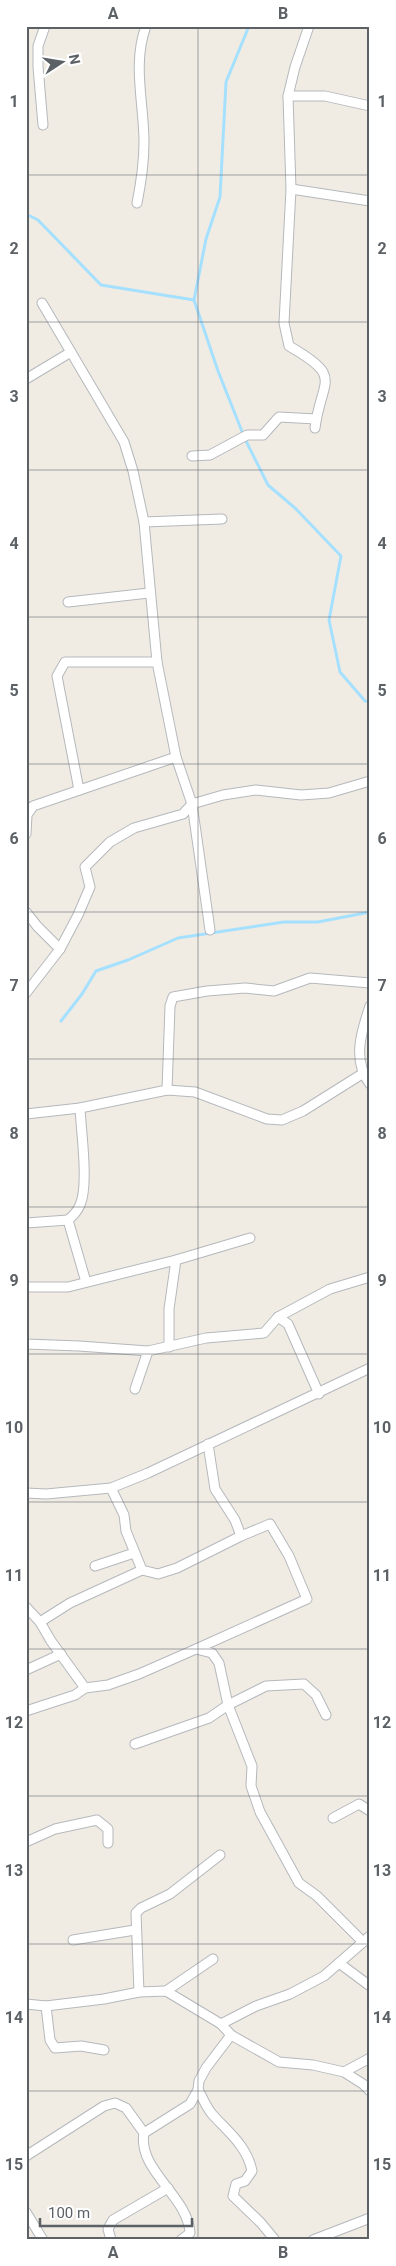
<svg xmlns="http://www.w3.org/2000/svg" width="396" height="2266" font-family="Roboto,sans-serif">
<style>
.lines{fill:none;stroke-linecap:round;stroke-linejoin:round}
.stream{stroke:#a5e0ff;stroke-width:3}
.minor-casing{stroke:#b5b8bc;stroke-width:11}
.minor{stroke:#fff;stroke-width:9}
.grid{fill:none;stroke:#5c6166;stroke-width:1;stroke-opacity:0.55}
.neatline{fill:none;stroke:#5c6166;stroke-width:2}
.grid-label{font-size:16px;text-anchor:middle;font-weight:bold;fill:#5c6166}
</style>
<rect width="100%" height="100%" fill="#f0ece4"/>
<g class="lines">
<!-- stream -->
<g class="stream">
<polyline points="249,26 226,82 220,197 206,239 194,300 218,371 245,439 268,485 296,509 341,556 329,620 340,672 365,701 370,702"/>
<polyline points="26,214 38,220 101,285 194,300"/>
<polyline points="61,1021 82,994 96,971 128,960 178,938 284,922 318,922 370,912"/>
</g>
<!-- minor casing -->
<g class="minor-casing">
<g id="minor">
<path d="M309,26L295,67L288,96L291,189L284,323L289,346C345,378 321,379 315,428"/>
<polyline points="288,96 325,96 370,106"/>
<polyline points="43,125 38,67 38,46 45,26"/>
<polyline points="291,189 370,201"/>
<path d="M137,203C141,183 144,162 144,142C144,103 132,64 146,26"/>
<polyline points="42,303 124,442 133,471 144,522 157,662 176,757 192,804 210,930"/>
<polyline points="26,379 71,352"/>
<polyline points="192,456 210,455 247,435 263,435 279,417 316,419"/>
<polyline points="144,522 222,519"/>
<polyline points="68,602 149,593"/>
<polyline points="79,790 57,676 65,662 157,662"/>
<polyline points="26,834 27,815 33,806 176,757"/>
<polyline points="26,912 37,926 60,949"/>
<polyline points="26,993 60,949 78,915 90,887 85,867 110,842 134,828 183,814 192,804 223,795 256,790 301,795 329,793 370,781"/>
<path d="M370,1006C361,1032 352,1061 370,1084"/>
<polyline points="167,1090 170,1006 173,997 207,991 245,988 274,991 310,978 370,983"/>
<path d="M80,1108C81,1131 89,1185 80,1205C77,1212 73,1216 68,1220L86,1282"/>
<polyline points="26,1114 80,1108 167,1090 195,1092 267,1119 282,1120 303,1111 362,1074"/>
<polyline points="26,1223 68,1220"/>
<polyline points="26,1287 68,1287 176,1260 250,1238"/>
<polyline points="278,1317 288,1324 319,1394"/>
<polyline points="26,1344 79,1346 148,1351 206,1338 264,1333 278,1317 330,1289 370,1277"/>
<polyline points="169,1347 169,1309 176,1260"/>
<polyline points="135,1389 148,1351"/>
<polyline points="111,1488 124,1515 126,1531 142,1570"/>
<polyline points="26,1493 46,1494 111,1488 148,1473 370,1368"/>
<polyline points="95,1566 134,1553"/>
<polyline points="26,1607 40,1622"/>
<polyline points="196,1649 307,1599 289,1556 270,1524 241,1536 235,1520 215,1489 208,1444"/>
<polyline points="26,1670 61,1654"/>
<polyline points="85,1688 51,1641 40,1622 70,1603 142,1570 158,1574 177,1568 241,1536"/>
<polyline points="26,1711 75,1695 85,1688 108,1685 139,1674 196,1649 212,1653 219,1663 228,1705 252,1766 251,1786 260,1812 299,1883 317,1896 363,1942"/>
<polyline points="135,1744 209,1718 228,1705 266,1686 304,1684 316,1695 326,1715"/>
<polyline points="333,1818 359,1804 370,1811"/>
<polyline points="26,1842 55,1829 97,1820 108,1829 108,1843"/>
<polyline points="73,1940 135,1930"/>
<polyline points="339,1963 370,1986"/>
<polyline points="166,1991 213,1959"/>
<polyline points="139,1992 136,1913 141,1908 170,1894 220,1855"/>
<polyline points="26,2004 46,2006 104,1999 139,1992 166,1991 221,2024 231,2035 279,2062 313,2065 344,2072 363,2084 370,2091"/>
<polyline points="46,2006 50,2040 55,2048 81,2046 104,2050"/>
<polyline points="221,2024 256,2006 290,1994 324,1976 370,1936"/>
<polyline points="344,2072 370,2058"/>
<path d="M198,2090C203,2098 206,2107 212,2114C229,2133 247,2146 252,2171L245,2181L236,2184L233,2196L261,2223L275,2240"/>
<polyline points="26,2156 104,2106 115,2103 126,2108 144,2133"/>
<polyline points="26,2212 43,2240"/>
<polyline points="111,2240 108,2229 113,2220 168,2188"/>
<path d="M181,2240L190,2233C188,2196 137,2170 144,2133L190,2104L198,2090L199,2081L206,2068L231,2035"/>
<polyline points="313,2240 370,2218"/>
</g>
</g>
<!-- minor -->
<use href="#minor" class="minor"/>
</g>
<!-- grid -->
<path class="grid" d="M198,26V2240M26,175H370M26,322H370M26,470H370M26,617H370M26,764H370M26,912H370M26,1059H370M26,1207H370M26,1354H370M26,1502H370M26,1649H370M26,1796H370M26,1944H370M26,2091H370"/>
<!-- border -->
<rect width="396" height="2266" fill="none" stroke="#ffffff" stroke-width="55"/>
<!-- north arrow -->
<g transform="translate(62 62) rotate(78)" stroke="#ffffff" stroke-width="4" paint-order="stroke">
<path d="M0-4L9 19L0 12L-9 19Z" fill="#5c6166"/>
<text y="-8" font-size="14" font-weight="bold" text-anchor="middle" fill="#5c6166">N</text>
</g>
<!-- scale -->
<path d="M40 2218v8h152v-8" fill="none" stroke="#5c6166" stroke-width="2.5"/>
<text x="48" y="2218" font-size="15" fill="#5c6166" stroke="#ffffff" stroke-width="4" paint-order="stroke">100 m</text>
<rect x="28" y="28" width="340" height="2210" class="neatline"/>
<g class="grid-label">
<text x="113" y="19">A</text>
<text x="283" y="19">B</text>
<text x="14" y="107">1</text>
<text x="382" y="107">1</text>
<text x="14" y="254">2</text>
<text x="382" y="254">2</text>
<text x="14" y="402">3</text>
<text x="382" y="402">3</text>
<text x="14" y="549">4</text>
<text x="382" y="549">4</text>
<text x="14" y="696">5</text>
<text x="382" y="696">5</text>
<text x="14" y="844">6</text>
<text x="382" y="844">6</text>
<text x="14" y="991">7</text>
<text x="382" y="991">7</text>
<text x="14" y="1139">8</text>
<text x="382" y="1139">8</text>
<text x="14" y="1286">9</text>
<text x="382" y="1286">9</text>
<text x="14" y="1433">10</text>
<text x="382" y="1433">10</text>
<text x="14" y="1581">11</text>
<text x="382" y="1581">11</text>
<text x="14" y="1728">12</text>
<text x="382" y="1728">12</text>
<text x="14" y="1876">13</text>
<text x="382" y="1876">13</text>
<text x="14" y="2023">14</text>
<text x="382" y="2023">14</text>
<text x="14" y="2170">15</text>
<text x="382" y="2170">15</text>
<text x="113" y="2258">A</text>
<text x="283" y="2258">B</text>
</g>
</svg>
